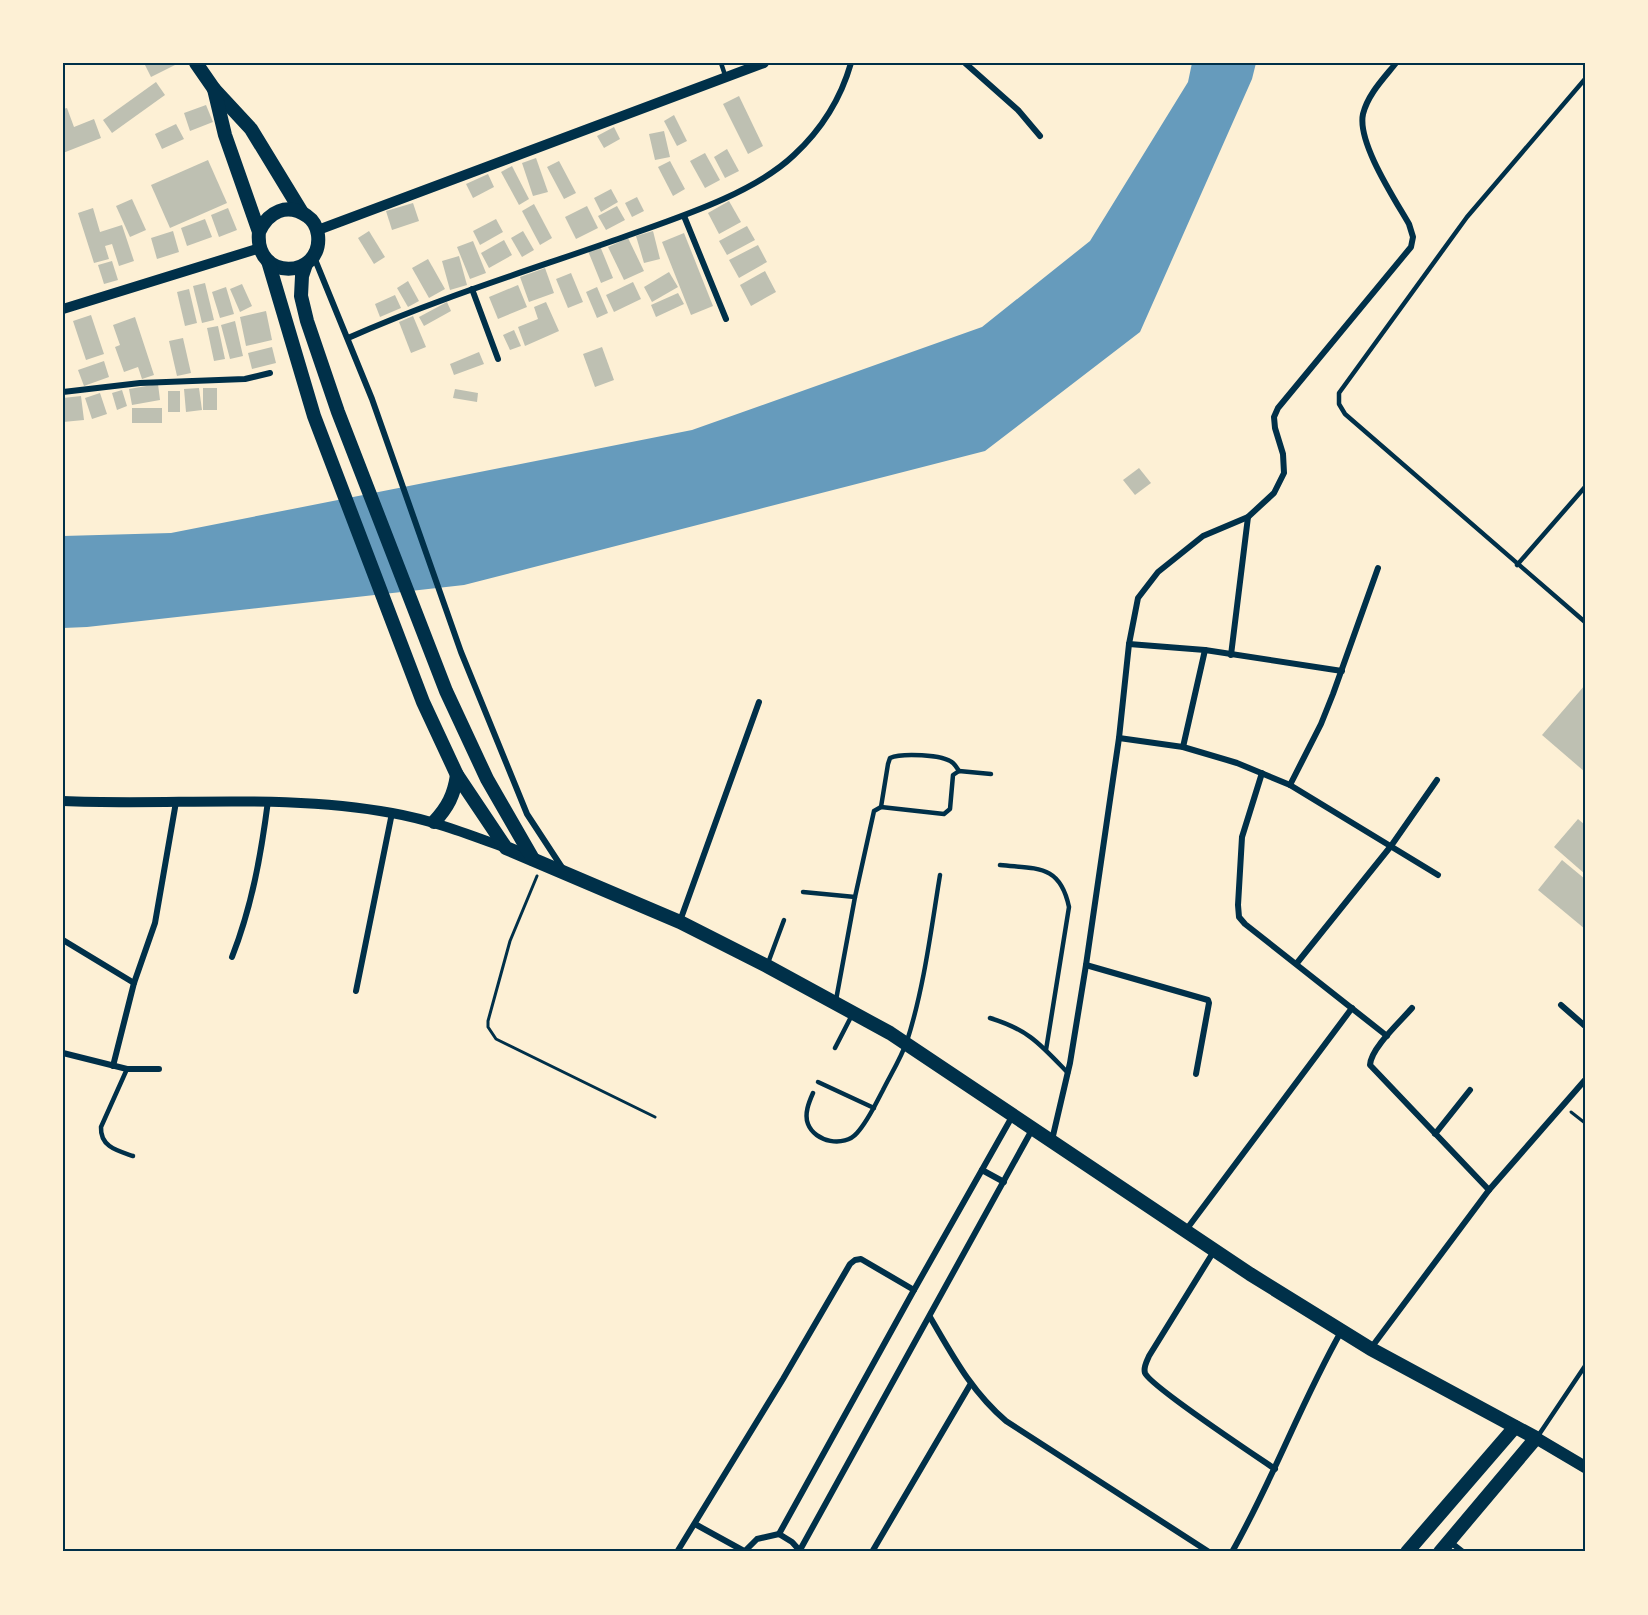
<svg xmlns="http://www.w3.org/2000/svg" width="1648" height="1615" font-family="Signika,sans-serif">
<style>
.water{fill:#669bbc}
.building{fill:#bec0b2}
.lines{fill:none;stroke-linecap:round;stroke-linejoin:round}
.path{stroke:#003049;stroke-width:3}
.service{stroke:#003049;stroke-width:4.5}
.minor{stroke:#003049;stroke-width:6}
.tertiary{stroke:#003049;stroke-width:10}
.secondary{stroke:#003049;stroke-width:12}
.primary{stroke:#003049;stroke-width:14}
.neatline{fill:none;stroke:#003049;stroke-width:2}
</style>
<rect width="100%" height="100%" fill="#fdf0d5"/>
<polygon class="water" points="1192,63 1256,63 1252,79 1140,332 985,451 464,585 87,627 63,628 63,536 171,533 692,430 982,327 1090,241 1188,82"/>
<g class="building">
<polygon points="144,63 174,63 175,65 151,77"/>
<polygon points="156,82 165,95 112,133 103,120"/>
<polygon points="739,96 763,146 748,154 723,104"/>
<polygon points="206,105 213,122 190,131 184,113"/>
<polygon points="67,108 74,127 94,119 101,138 63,153 63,109"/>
<polygon points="674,115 687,141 677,146 664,121"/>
<polygon points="176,124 184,139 162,149 155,134"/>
<polygon points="614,127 620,139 604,148 597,136"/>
<polygon points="664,131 670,157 655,160 649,134"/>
<polygon points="727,149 739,171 725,178 714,157"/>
<polygon points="705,153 720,180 705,188 690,161"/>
<polygon points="536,158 548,192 533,196 522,163"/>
<polygon points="208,160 227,203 170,228 151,185"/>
<polygon points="559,161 576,193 564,199 547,167"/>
<polygon points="670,161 685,189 673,196 658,167"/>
<polygon points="512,166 529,199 519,205 501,172"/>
<polygon points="488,174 494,187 473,198 466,184"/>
<polygon points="611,189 618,202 601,212 594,198"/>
<polygon points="637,197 644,211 632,217 625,203"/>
<polygon points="132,199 146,230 130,237 116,206"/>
<polygon points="729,201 741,222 719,234 708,213"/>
<polygon points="413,203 419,221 392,230 386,211"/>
<polygon points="534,204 552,238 540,245 522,211"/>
<polygon points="587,206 598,228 576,239 565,217"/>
<polygon points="617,206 625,220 606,230 598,216"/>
<polygon points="93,208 100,232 122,225 134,261 119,266 112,244 105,246 109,259 94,263 78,213"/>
<polygon points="228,208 237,230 219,237 211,215"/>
<polygon points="205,219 212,237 187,246 181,228"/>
<polygon points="496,219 503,232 480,245 473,231"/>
<polygon points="747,226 755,240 727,255 719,241"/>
<polygon points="173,231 179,252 157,259 151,238"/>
<polygon points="369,231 385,257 374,264 358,238"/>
<polygon points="523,231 534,250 522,257 511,238"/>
<polygon points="653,231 660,259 644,263 636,236"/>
<polygon points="684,233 713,306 691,315 662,242"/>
<polygon points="628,238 644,271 624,280 608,247"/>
<polygon points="504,240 512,255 489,268 481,253"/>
<polygon points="473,241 486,273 470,279 457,247"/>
<polygon points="758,245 767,262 739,278 729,260"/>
<polygon points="600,246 613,278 601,283 588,251"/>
<polygon points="459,256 467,285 450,290 442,261"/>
<polygon points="428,259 445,289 429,298 412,268"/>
<polygon points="112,261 118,280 104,284 98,265"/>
<polygon points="545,268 554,293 529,302 520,277"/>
<polygon points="765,271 776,292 751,306 740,285"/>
<polygon points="669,272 678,287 652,302 644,287"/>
<polygon points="571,273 583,302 568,308 556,279"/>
<polygon points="408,281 419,301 408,307 397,288"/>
<polygon points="633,282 641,299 614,312 606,295"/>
<polygon points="205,283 214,320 202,323 193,286"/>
<polygon points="242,284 252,306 240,312 230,289"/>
<polygon points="518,285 527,307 498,319 489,297"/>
<polygon points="226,287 234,314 220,318 212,292"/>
<polygon points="597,287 608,313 597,318 586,292"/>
<polygon points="189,289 197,323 185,326 177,292"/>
<polygon points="678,293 684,304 656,317 651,305"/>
<polygon points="395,295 401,308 380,317 375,304"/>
<polygon points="447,302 451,311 424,326 419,317"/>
<polygon points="546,302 559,331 525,346 518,327 538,319 534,307"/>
<polygon points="266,311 272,340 246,346 240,317"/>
<polygon points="91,315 104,354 86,360 73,321"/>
<polygon points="413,316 426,347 411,353 399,322"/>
<polygon points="135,317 154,375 142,379 138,367 124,372 115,347 120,345 113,325"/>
<polygon points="235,321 243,356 230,359 221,325"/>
<polygon points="218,326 225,359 214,361 207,328"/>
<polygon points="514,330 521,346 510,350 503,335"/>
<polygon points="183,338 191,373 177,376 169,341"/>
<polygon points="272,347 276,363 252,369 248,353"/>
<polygon points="602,347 614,380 595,387 583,354"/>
<polygon points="479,352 484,364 454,375 450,364"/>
<polygon points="104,361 109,377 84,386 78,370"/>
<polygon points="158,384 160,400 132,405 129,389"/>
<polygon points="199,388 202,410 186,412 184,389"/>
<rect x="203" y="388" width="14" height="22"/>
<polygon points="455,389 478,393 477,402 453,398"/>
<polygon points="122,390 127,406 117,410 112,393"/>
<rect x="168" y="391" width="12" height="21"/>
<polygon points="100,393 107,414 92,419 85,398"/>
<polygon points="81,396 84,420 63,422 63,398"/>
<rect x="132" y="408" width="30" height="15"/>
<polygon points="1139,468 1151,483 1135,495 1123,480"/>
<polygon points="1585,685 1585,772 1542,735"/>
<polygon points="1578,819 1585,825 1585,874 1554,847"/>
<polygon points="1562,860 1585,879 1585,929 1538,890"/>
</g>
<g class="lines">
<g class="path">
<polyline points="537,876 510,941 488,1021 488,1027 496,1039 655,1117"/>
<polyline points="1571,1112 1585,1123"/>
</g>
<g class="service">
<polyline points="721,63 726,78"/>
<polyline points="1585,79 1467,217 1339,393 1339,404 1345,414 1585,622"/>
<polyline points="1517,565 1585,487"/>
<path d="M881,807L888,764L890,758C901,753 943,754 953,763C955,765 957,768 959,771"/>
<path d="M1000,865C1037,869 1060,864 1069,907L1046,1050"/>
<polyline points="803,892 855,897"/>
<polyline points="768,963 784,920"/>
<polyline points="836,1000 855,897 874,811 881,807 944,814 950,809 953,775 959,771 991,774"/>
<path d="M990,1018C1029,1030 1040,1044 1068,1073"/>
<polyline points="835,1048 852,1015"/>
<path d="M127,1069L101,1127C100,1147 118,1151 133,1156"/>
<polyline points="818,1082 874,1108"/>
<path d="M813,1093C809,1102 804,1114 808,1124C815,1142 844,1148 857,1133C868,1121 875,1105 883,1090C891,1074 901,1058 907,1041C924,988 931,930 940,875"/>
<polyline points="1538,1436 1585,1366"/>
</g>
<g class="minor">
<polyline points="965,63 1018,110 1040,136"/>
<polyline points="684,216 726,319"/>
<polyline points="314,257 372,399 461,652 527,814 563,869"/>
<polyline points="472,289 498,359"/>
<path d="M348,338C436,299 527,271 618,239C673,219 752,195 794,155C821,130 841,98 851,63"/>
<polyline points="63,392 140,383 245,379 270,373"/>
<polyline points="1129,644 1205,650 1342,671"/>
<polyline points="1231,655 1248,517"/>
<polyline points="1119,738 1183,747 1237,763 1290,785 1438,875"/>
<polyline points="1183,747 1205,650"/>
<polyline points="1262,773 1242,837 1238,905 1239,917 1245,924 1387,1036"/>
<polyline points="1290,785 1321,724 1333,694 1378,568"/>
<polyline points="680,921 759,702"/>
<polyline points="63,940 134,983"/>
<path d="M232,957C252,906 261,855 268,801"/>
<polyline points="1297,963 1391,846 1437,780"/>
<polyline points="1086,965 1208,1000 1209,1003 1196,1074"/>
<polyline points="356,991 392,813"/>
<polyline points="1561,1005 1585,1026"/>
<path d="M1412,1008C1400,1022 1371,1048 1370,1065L1489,1190"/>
<polyline points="63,1053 127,1069 159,1069"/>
<polyline points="113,1066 134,983 155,923 176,802"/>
<polyline points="1435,1134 1470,1090"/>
<path d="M1052,1140L1070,1063L1086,965L1119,738L1129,644L1138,598L1158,572L1203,536L1248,517L1274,493L1284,473L1283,454L1275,428L1274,417L1278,408L1411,247L1413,237L1409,224C1394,198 1357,142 1363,114C1368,94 1384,78 1396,63"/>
<polyline points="982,1170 1004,1182"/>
<polyline points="1186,1230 1352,1008"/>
<path d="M1214,1251L1149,1356C1147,1361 1143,1367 1145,1373C1150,1386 1256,1456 1275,1469"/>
<path d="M930,1317C953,1356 971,1391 1006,1421L1209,1552"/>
<polyline points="1371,1348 1489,1190 1585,1080"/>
<polyline points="695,1524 744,1551"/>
<polyline points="779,1534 914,1290 1013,1115"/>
<polyline points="1449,1541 1463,1552"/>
<polyline points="800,1550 1033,1128"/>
<polyline points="677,1552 783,1379 850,1264 855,1260 861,1259 914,1290"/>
<polyline points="744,1552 757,1539 779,1534 792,1542 801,1552"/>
<polyline points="872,1552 970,1385"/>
<path d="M1232,1552C1273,1480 1301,1402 1342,1330"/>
</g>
<g class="tertiary">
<polyline points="318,230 764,63"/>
<polyline points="63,309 260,248"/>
<path d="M63,801C172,806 284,793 392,813C432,820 468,834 506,848"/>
</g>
<polyline class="secondary" points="1536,1438 1585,1467"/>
<g class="primary">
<polyline points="196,63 214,89 251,129 301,211"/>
<path d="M214,89L225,135L259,232C254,282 323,279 318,235C317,227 313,220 307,216C287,202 268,212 259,232"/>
<polyline points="268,261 314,416 423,702 457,775 506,848 680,922 767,966 890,1033 1250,1274 1371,1349 1536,1438 1440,1552"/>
<polyline points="306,264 302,276 301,296 307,321 338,412 446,691 487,779 533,859"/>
<path d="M434,822C448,807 454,795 457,775"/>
<polyline points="1407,1552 1515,1427"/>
</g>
</g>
<rect width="1648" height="1615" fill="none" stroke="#fdf0d5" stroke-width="129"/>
<rect x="64" y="64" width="1520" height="1486" class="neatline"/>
</svg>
